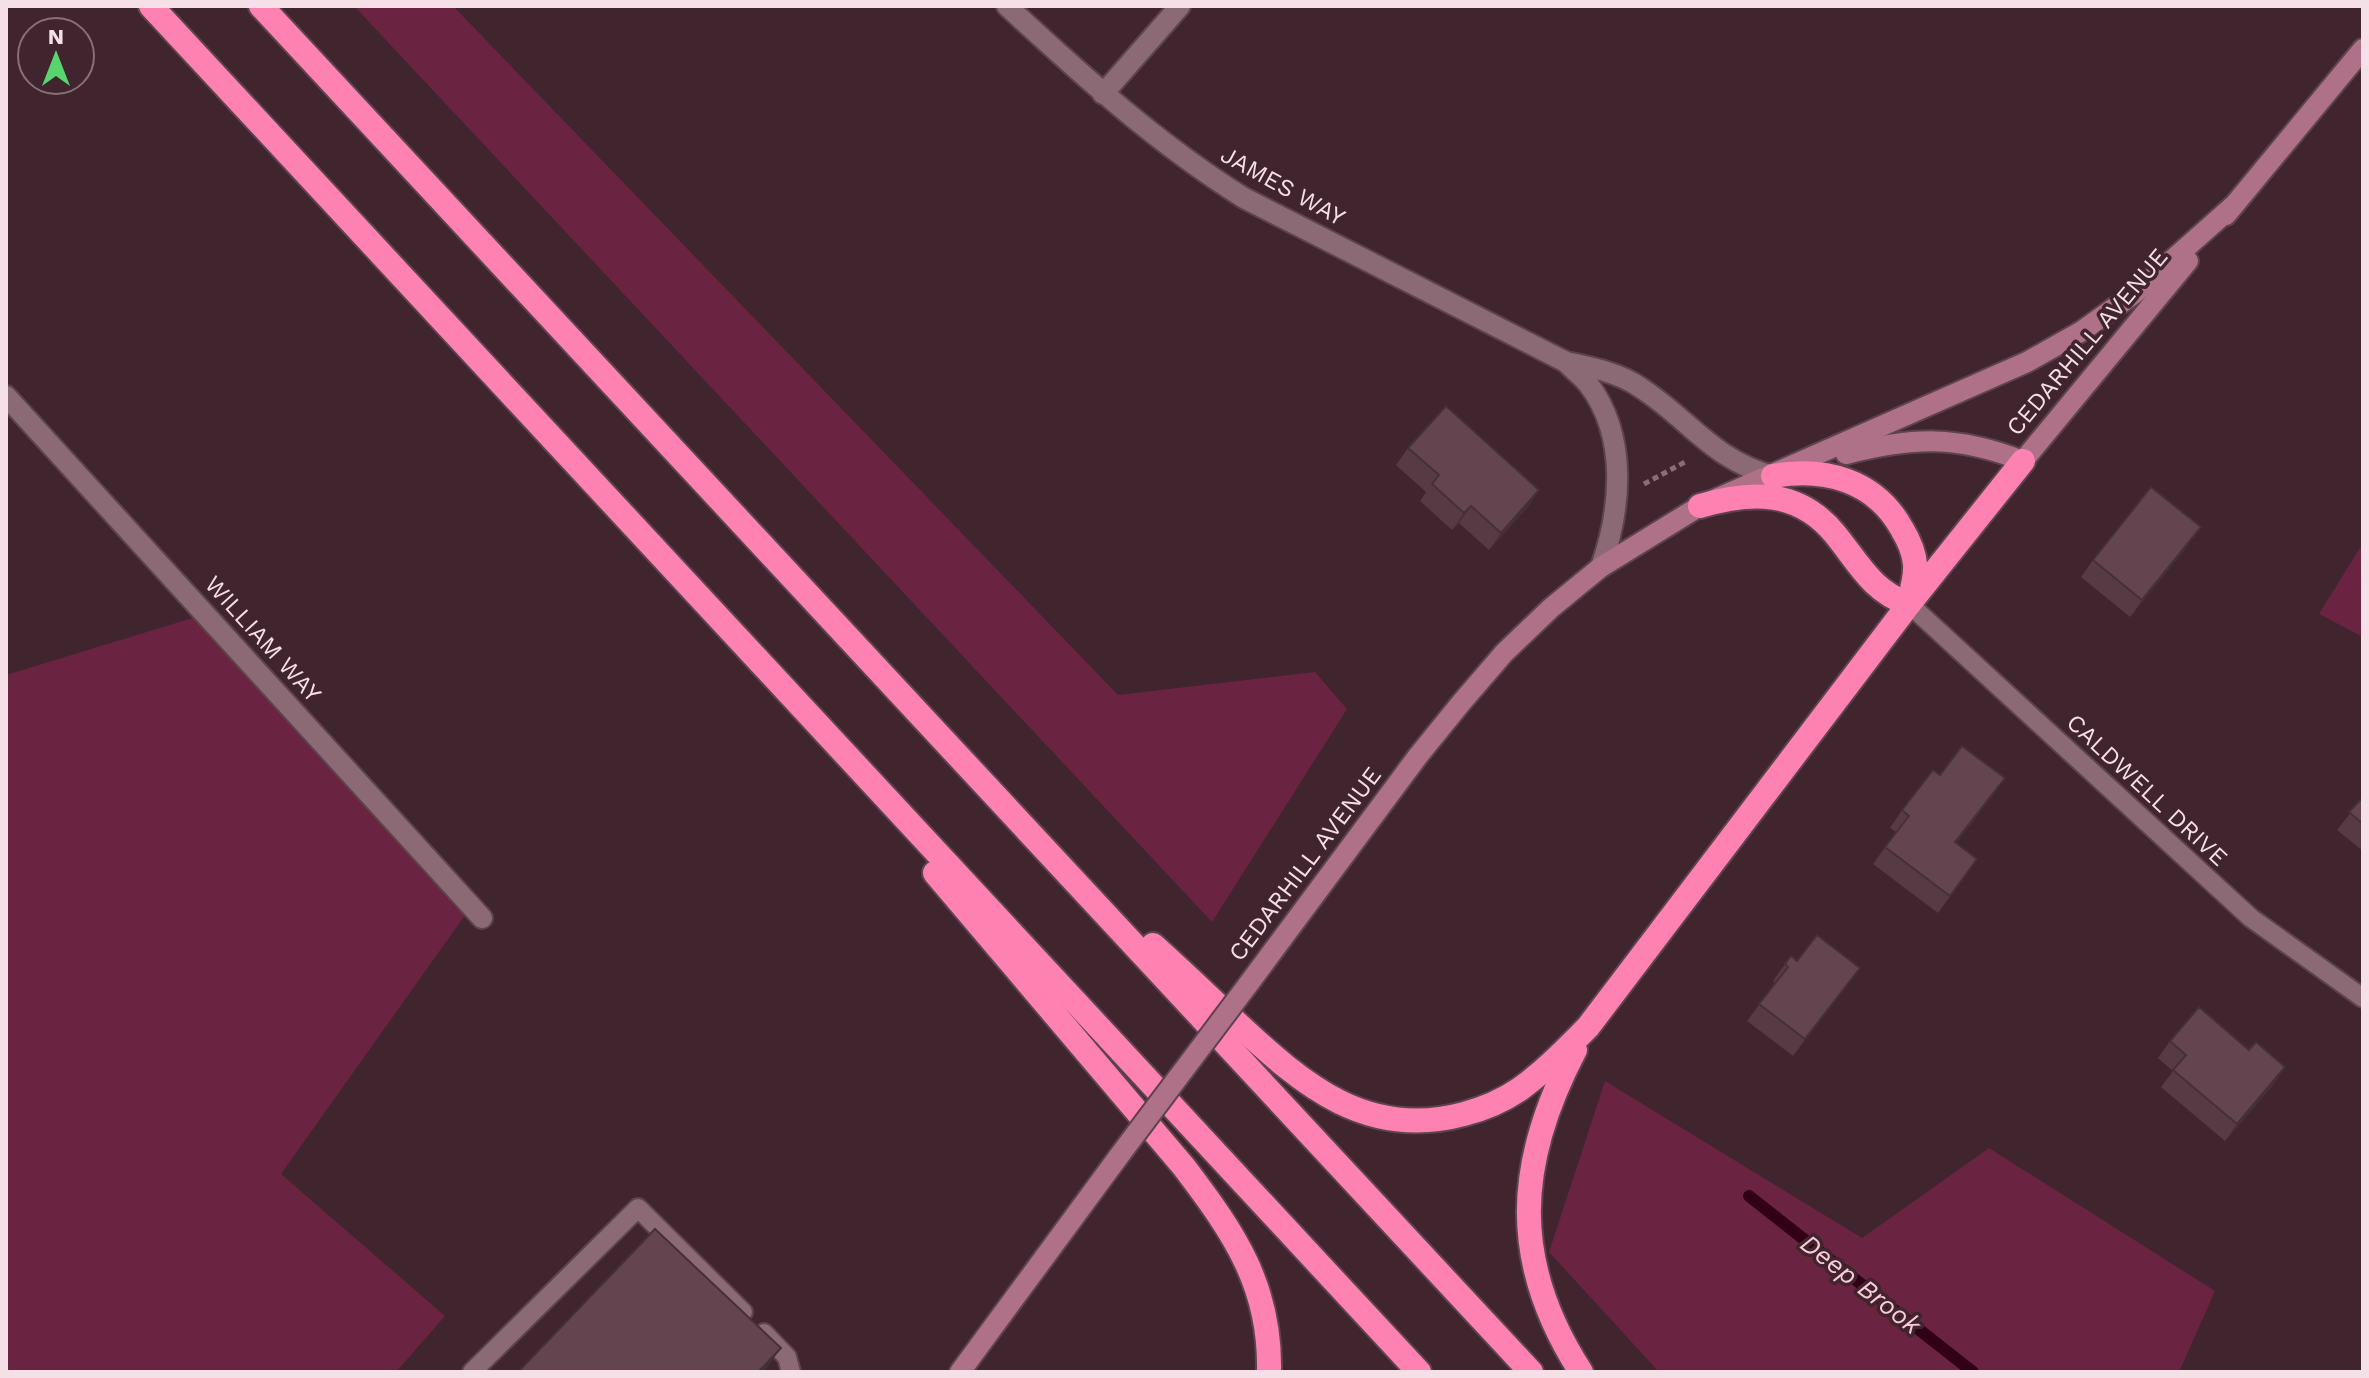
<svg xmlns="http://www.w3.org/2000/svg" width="2369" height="1378" font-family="'Work Sans',sans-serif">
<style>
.green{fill:#6a2442}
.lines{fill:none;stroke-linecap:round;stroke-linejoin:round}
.stream{stroke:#310016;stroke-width:12}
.lane-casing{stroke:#5c434d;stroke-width:22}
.street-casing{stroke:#5c434d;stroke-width:24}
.secondary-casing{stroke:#5c434d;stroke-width:24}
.highway-casing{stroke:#5c434d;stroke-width:28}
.path{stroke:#876e77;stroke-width:5;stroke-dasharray:6 4;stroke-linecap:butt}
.lane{stroke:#8c6a75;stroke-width:18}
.street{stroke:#8c6a75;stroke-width:20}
.secondary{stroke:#ae7187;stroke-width:20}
.highway{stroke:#fd81b1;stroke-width:24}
.secondary-bridge-casing{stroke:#5c434d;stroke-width:24;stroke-linecap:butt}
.secondary-bridge{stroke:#ae7187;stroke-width:20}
.wall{fill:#563b44}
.shaded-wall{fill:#463037}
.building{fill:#64454f;stroke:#463037;stroke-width:2}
.labels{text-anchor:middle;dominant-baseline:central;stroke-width:7;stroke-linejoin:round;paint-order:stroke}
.street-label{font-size:24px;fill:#f4e0e6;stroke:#40242e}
.water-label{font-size:26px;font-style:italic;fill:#facbda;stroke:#40242e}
</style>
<rect width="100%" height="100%" fill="#40242e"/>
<g class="green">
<polygon points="354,6 453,6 1118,695 1315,672 1347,709 1212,922"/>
<polygon points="2363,543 2363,637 2319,614"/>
<polygon points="199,616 473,904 281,1174 445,1316 396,1372 6,1372 6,675"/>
<polygon points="1605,1081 1862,1238 1989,1148 2215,1291 2179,1372 1659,1372 1549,1252"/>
</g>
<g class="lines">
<polyline class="stream" points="1749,1196 1973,1372"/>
<defs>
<g id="lane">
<polyline points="1909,604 2251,918 2363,998"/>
<polyline points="764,1333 787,1357 791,1372"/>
<polyline points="472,1372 638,1208 743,1312"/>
</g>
<g id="street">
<path d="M1007,6C1084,77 1155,142 1244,198L1566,362C1591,367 1620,373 1641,388C1690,420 1713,460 1773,476"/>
<polyline points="1103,94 1180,6"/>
<path d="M1566,362C1573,370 1582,376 1589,385C1628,437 1621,509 1601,567"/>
<polyline points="6,396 482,918"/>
</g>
<g id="secondary">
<polyline points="2226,215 2363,49"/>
<path d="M1846,454C1913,437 1957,435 2023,461L2188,261"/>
<polyline points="1247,986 1418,756 1461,703 1504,653 1551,608 1601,567 1700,506 2027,362 2082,331 2135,293 2233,206"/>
<polyline points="960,1372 1122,1152"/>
</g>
<g id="highway">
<polyline points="151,6 1419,1372"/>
<polyline points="261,6 1531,1372"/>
<path d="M1773,476C1825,467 1875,480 1902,529C1908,539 1914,552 1915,564C1916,576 1912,590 1909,601"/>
<path d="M1700,506C1750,491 1798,489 1835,534C1858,562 1872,592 1909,604"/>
<path d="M935,873L1184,1167C1234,1233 1271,1286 1269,1372"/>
<path d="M1153,945C1182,971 1210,998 1238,1024C1304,1086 1368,1140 1464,1114C1483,1109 1504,1100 1520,1089C1545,1071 1566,1049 1588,1027L1909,604L2023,461"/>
<path d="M1575,1050C1515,1164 1510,1262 1581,1372"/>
</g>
</defs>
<use href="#lane" class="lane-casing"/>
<use href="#street" class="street-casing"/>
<use href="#secondary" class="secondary-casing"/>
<use href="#highway" class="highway-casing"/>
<polyline class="path" points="1644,484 1685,462"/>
<use href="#lane" class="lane"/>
<use href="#street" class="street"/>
<use href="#secondary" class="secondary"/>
<use href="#highway" class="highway"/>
<defs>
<polyline id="secondary-bridge" points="1122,1152 1247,986"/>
</defs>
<use href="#secondary-bridge" class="secondary-bridge-casing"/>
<use href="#secondary-bridge" class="secondary-bridge"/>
</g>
<g class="wall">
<polygon points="1408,448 1539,490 1527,508 1489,550 1459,523 1452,530 1420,501 1426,492 1396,465"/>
<polygon points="2189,544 2130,617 2081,577 2093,560"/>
<polygon points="1940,775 1993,795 1956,843 1965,876 1938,913 1873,864 1896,832 1890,828 1902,810"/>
<polygon points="2363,797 2363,851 2337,830"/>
<polygon points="1791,956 1797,961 1848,985 1793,1056 1747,1021 1775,983 1773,981"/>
<polygon points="2170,1041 2249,1050 2285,1067 2273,1085 2225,1141 2161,1087 2173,1071 2158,1058"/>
</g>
<g class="shaded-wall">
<polygon points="1539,490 1527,508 1489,550 1501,533"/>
<polygon points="1471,506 1459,523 1452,530 1464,513"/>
<polygon points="2201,527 2189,544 2130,617 2142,600"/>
<polygon points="2005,778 1993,795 1943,859 1955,842"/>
<polygon points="1860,968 1848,985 1793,1056 1805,1039"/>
<polygon points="2285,1067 2273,1085 2225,1141 2237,1124"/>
<polygon points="781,1348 764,1372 758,1372"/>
</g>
<g class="building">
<polygon points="1446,406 1539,490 1501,533 1471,506 1464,513 1432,484 1439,475 1408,448"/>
<polygon points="2151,487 2201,527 2142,600 2093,560"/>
<polygon points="1962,746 2005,778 1955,842 1977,859 1950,896 1885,847 1909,816 1902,810 1933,770 1940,775"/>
<polygon points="2363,797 2363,824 2349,812"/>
<polygon points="1817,935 1860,968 1805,1039 1759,1004 1788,967 1785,964 1791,956 1797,961"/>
<polygon points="2199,1007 2249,1050 2256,1042 2285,1067 2237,1124 2173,1070 2186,1055 2170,1041"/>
<polygon points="655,1229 781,1348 758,1372 518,1372"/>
</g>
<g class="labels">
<g class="street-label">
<text transform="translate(1283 186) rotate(29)">JAMES WAY</text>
<text transform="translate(2087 342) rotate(-50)">CEDARHILL AVENUE</text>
<text transform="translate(263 639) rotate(48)">WILLIAM WAY</text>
<text transform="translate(2147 790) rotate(43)">CALDWELL DRIVE</text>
<text transform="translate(1305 864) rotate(-53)">CEDARHILL AVENUE</text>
</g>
<g class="water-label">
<text transform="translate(1861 1284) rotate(38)">Deep Brook</text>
</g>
</g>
<rect width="2369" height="1378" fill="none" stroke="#f4e0e6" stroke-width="16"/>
<g transform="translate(56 56)"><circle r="38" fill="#40242e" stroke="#886f78" stroke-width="2"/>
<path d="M0-6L14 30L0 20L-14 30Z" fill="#59d56f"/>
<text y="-12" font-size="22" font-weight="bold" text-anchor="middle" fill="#f4e0e6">N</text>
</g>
</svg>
